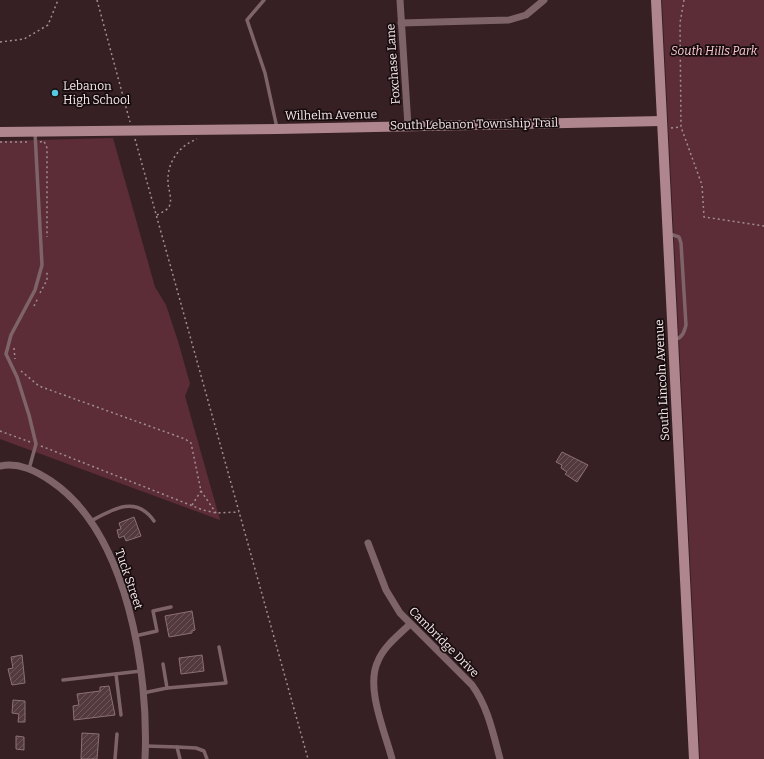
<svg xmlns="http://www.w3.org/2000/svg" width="764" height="759" font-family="Bitter,serif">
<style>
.park{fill:#5d2d37}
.building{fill:url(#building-hatch);stroke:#8c7074}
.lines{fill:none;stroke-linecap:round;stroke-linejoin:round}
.path{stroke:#a08e91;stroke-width:1.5;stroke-dasharray:2 3;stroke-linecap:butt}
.lane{stroke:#7e6468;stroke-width:3.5}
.street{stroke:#7e6468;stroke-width:7}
.secondary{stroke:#af868d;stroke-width:10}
.poi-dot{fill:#55cae0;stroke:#170d0f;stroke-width:1.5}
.labels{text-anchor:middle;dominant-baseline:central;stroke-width:3.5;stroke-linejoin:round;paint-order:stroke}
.park-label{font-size:12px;font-style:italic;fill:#ffc9d2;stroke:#170d0f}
.street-label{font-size:12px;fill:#f8e8ea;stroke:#170d0f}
.poi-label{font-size:12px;fill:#f8e8ea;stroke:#170d0f;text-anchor:start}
</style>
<defs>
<pattern id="building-hatch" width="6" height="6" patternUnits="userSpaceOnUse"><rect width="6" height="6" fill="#533a3e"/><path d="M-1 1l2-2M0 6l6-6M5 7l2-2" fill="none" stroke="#6c565a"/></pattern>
</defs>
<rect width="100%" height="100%" fill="#362024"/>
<g class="park">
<polygon points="662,0 764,0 764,759 700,759"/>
<polygon points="113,138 155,287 166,305 178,341 190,384 185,396 220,520 0,439 0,141"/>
</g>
<g class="building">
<polygon points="562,452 588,465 577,482 565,474 567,472 561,468 562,465 556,462"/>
<polygon points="134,517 141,536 126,541 124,536 119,538 117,530 121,529 119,523"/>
<polygon points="192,611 195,630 192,631 192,633 169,637 165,616"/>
<polygon points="22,655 25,683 12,685 8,669 13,668 11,657"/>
<polygon points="202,655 204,671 181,674 179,658"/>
<polygon points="109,686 115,715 74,720 73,706 79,705 77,694 100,691 100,687"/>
<polygon points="13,700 25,701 25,722 18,722 19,714 12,713"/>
<polygon points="82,733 99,734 97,759 81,759"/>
<polygon points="16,736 24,737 24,750 16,749"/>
</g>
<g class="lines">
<g class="path">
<polyline points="97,0 130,122"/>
<polyline points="684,0 680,23 681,127 702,185 704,217 764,226"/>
<polyline points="0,42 24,39 48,25 58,0"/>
<polyline points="671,128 681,127"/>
<polyline points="135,139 308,759"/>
<polyline points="0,142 30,142"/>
<polyline points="40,142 44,141 47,148 47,237"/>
<path d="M157,215C162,212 169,210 170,204C172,197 168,189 168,182C167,162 179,146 197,139"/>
<polyline points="40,293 47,280 47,271"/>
<polyline points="34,306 38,298"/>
<polyline points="14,348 15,359"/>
<polyline points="21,371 39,386 185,439 191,443 201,491 216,513"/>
<polyline points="0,431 30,442"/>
<polyline points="41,446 203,510 216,513 239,512"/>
<polyline points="192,505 201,491"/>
</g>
<g class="lane">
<polyline points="264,0 247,20 265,73 277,128"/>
<path d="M670,234L679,237L681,243L686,325C684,333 682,338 674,340"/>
<polyline points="29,469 36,444 29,415 17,377 6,354 11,335 35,290 42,265 35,133"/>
<path d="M91,521C113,509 136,495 154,521"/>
<polyline points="135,636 157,631 153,611 171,607"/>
<polyline points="116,674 121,715"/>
<polyline points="63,680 141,671"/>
<polyline points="167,688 226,683 219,647"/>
<polyline points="143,693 167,688 163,664"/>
<polyline points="146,746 177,747 180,759"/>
<polyline points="177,747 196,748 204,751 207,759"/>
<polyline points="115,759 117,734"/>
</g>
<g class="street">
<polyline points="400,0 408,126"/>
<polyline points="401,23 509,20 526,15 544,0"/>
<path d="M0,466C19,462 36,471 51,481C128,533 149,673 145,759"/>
<path d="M368,543L386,590L400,613L472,685C488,707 493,733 500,759"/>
<path d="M392,759C385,732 365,687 378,661C384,646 399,635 410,624"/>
</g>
<g class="secondary">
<polyline points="656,0 694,759"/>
<polyline points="0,132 277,129 662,121"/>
</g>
</g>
<circle class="poi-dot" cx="55" cy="93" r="4"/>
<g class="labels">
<g class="park-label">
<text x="714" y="51">South Hills Park</text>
</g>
<g class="street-label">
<text transform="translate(393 64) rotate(-94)">Foxchase Lane</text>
<text transform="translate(331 115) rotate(-1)">Wilhelm Avenue</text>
<text transform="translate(474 124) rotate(-1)">South Lebanon Township Trail</text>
<text transform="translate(662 380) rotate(-93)">South Lincoln Avenue</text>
<text transform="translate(129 579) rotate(71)">Tuck Street</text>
<text transform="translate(444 642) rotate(45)">Cambridge Drive</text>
</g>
<g class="poi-label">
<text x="63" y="86">Lebanon<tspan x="63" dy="14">High School</tspan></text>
</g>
</g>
</svg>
